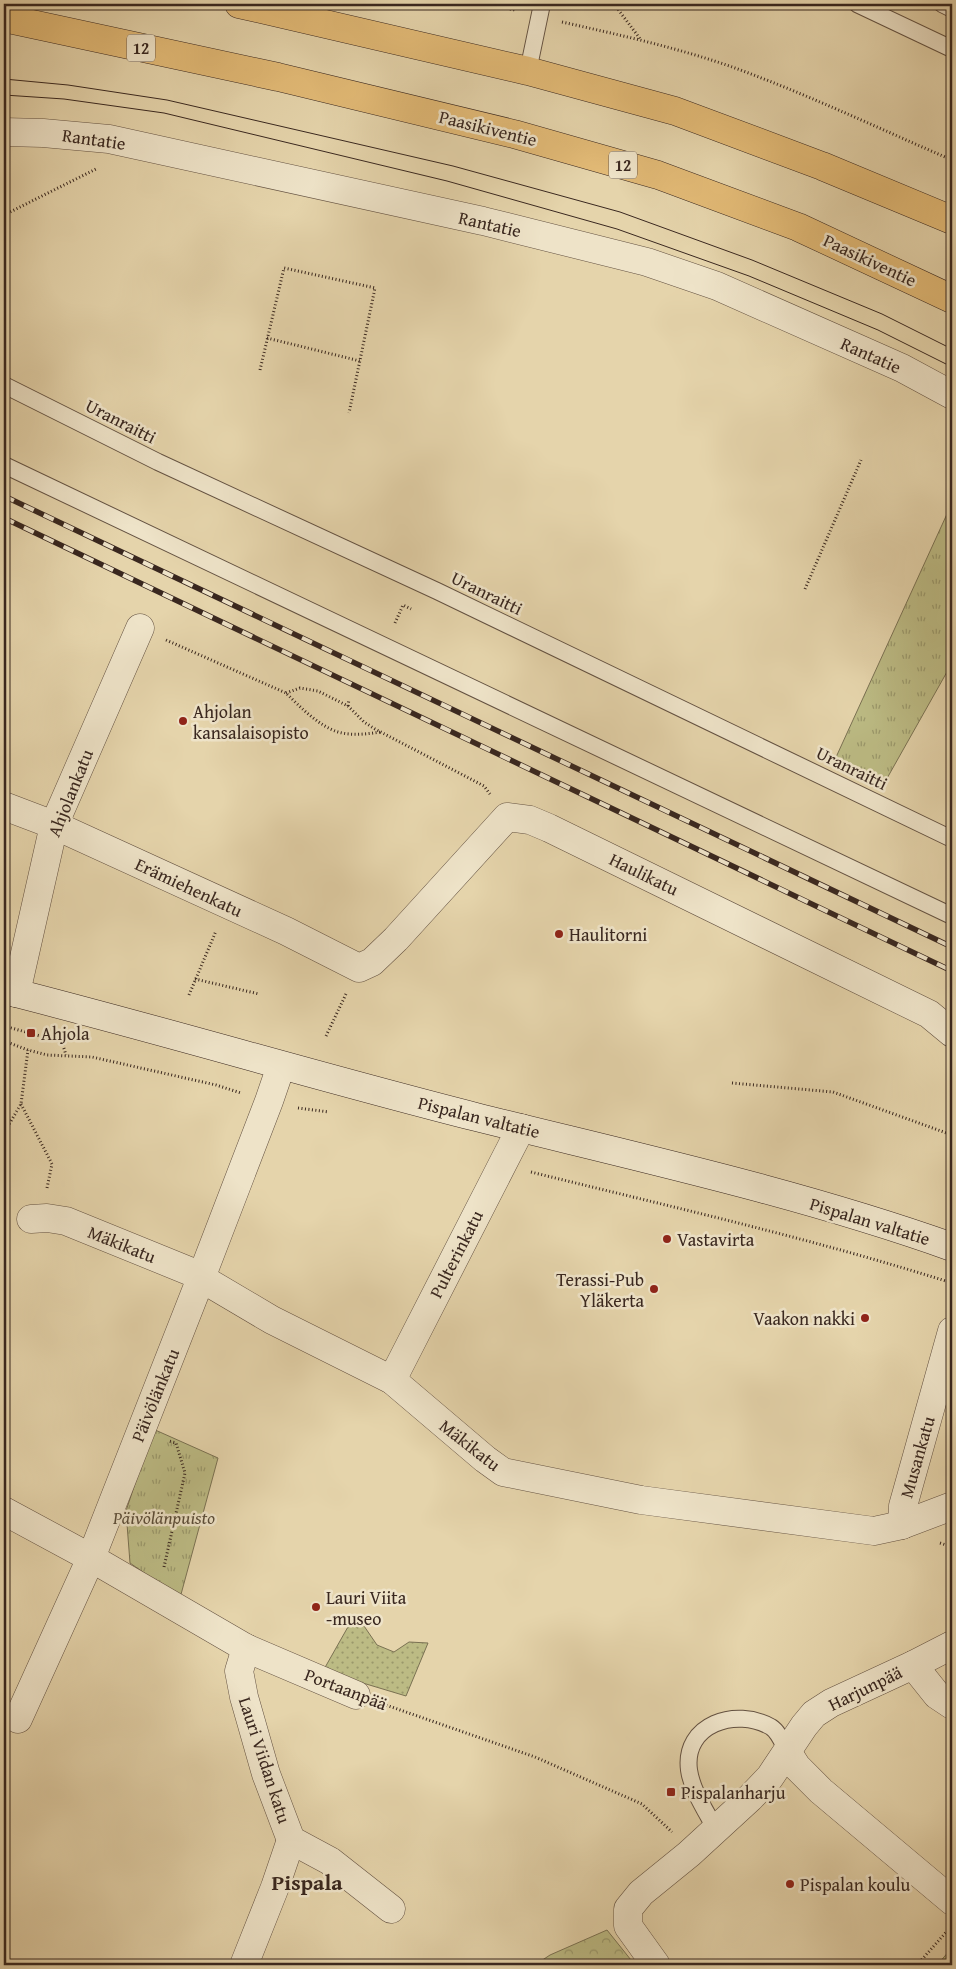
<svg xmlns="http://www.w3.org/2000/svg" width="956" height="1969" font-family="'Gentium Book Plus',serif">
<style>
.grass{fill:url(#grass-dots);stroke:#7a7152}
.forest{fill:url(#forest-crowns);stroke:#7a7152}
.park{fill:url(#park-tufts);stroke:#7a7152}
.garden{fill:#bcbb84;stroke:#7a7152}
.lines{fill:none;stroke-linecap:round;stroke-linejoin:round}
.service-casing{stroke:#645242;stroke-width:18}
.minor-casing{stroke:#645242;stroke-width:29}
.secondary-casing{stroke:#39271f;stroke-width:29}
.trunk-casing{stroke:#39271f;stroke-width:29}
.path{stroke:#39271f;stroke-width:3;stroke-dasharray:1 2.5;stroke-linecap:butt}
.service{stroke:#eee3c8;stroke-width:16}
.minor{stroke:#eee3c8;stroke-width:28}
.secondary{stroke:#eee3c8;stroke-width:28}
.trunk{stroke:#e2ba76;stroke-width:28}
.tram{stroke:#39271f;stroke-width:1}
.rail-casing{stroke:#39271f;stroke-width:5.5}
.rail{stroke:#eee3c8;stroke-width:4;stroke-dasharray:11;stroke-linecap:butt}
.poi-dot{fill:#8f2418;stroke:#eee3c8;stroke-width:2}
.labels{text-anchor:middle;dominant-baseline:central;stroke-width:5;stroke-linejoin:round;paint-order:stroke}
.shield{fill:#eee3c8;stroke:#6f5f52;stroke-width:1}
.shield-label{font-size:16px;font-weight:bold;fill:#39271f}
.street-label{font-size:18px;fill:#39271f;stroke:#eee3c8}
.poi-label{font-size:18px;fill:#39271f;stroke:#eee3c8;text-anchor:start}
.park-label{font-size:18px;font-style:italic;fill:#5a4c38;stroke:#eee3c8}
.district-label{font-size:22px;font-weight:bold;fill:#39271f;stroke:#eee3c8}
</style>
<defs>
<pattern id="grass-dots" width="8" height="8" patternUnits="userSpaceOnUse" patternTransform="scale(1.25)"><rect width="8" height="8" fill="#bcbb84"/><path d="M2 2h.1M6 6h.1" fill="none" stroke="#9a986b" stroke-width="1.8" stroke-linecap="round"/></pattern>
<pattern id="forest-crowns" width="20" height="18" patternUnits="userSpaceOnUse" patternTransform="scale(1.25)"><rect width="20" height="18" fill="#bcbb84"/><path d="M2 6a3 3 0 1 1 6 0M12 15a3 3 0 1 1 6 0" fill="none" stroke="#9a986b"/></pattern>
<pattern id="park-tufts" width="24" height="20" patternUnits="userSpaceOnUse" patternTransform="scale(1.25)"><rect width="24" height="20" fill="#bcbb84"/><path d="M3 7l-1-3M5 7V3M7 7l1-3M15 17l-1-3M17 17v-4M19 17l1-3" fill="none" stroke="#9a986b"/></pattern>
</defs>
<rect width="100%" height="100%" fill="#e5d4ab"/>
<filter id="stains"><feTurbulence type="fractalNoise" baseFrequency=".004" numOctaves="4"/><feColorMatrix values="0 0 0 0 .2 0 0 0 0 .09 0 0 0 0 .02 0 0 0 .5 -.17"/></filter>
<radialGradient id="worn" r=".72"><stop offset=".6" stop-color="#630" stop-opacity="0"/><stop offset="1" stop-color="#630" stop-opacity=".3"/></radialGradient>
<polygon class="grass" points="353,1618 364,1626 377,1645 394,1652 409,1642 428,1643 406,1696 323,1671"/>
<polygon class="forest" points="607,1930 635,1965 535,1965 550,1955"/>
<g class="park">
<polygon points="952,503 952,663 881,789 832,766"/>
<polygon points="153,1429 218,1458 180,1598 130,1563 126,1511"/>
</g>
<polygon class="garden" points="951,1949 952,1965 937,1965"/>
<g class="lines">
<defs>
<g id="service">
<polyline points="857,4 952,49"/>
<polyline points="942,4 952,9"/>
<polyline points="528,71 542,4"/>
<polyline points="4,385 158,462 437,591 952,839"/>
<polyline points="4,465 952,916"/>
<path d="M716,1830C706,1811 692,1791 689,1770C683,1724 736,1707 771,1727C779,1732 783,1744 788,1753"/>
</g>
<g id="minor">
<polyline points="4,132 43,133 109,139 483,221 647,262 717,286 902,368 952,395"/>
<polyline points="4,806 54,825 286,931 359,968 372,962 396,939 507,817 530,820 549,828 929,1014 952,1033"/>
<polyline points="16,993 54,825 140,628"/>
<polyline points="31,1219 47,1218 66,1221 189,1271 272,1320 392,1380 485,1459 503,1472 641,1500 874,1531 902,1525 952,1506"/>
<polyline points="392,1380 521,1128"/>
<polyline points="4,1511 91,1558 246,1648 356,1695"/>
<polyline points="902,1525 903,1506 952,1331"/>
<polyline points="246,1648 239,1671 244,1697 266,1774 291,1840 330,1861 391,1909"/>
<polyline points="913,1665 937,1695 952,1705"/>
<polyline points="18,1719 91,1558 201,1278 269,1101 281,1066"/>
<polyline points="788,1753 797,1767 821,1791 952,1901"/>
<polyline points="244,1965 275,1887 291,1840"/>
<polyline points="656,1965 628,1926 628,1909 641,1893 689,1854 750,1798 770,1777 804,1726 814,1714 831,1703 913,1665 952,1645"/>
</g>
<path id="secondary" d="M4,990C162,1030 318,1077 476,1117C636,1157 797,1192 952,1247"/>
<g id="trunk">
<polyline points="239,4 528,71 675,111 822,166 952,220"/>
<polyline points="4,18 278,77 514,134 658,175 798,227 952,299"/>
</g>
</defs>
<use href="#service" class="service-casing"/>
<use href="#minor" class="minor-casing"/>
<use href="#secondary" class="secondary-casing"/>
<use href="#trunk" class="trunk-casing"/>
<g class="path">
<polyline points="486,4 515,10"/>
<polyline points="614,4 641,40"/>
<path d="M562,22C620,35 679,48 735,68C809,95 880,129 952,160"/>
<polyline points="4,215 96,169"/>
<polyline points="267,338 360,361"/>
<polyline points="260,370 284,268 375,288 349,413"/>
<polyline points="805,589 861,460"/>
<polyline points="395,623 403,605 411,609"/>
<path d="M166,640L286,693C300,707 319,726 338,732C352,736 367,734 381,732"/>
<polyline points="286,693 300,688 318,691 348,706 364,722 375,729 484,786 490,794"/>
<polyline points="348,706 349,699"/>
<polyline points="195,979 259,994"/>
<polyline points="189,995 216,931"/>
<polyline points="4,1026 62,1042 66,1055"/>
<polyline points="326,1036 346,994"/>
<polyline points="4,1041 28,1050 47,1055 92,1057 216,1085 241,1093"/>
<polyline points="732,1083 833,1092 952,1135"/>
<polyline points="21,1104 52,1164 47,1188"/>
<polyline points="298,1108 329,1112"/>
<polyline points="4,1133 21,1104 28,1050"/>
<path d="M531,1172C672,1207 814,1239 952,1283"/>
<polyline points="940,1543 952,1547"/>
<polyline points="164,1567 185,1473 176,1443 169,1441"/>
<polyline points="383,1704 535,1757 642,1804 672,1832"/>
<polyline points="4,1759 9,1746"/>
<polyline points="917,1965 948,1930"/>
</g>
<use href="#service" class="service"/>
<use href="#minor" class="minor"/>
<use href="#secondary" class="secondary"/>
<use href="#trunk" class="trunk"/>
<g class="tram">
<polyline points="4,79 68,85 167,100 453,166 620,212 752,260 882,314 952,349"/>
<polyline points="4,95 64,99 164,113 447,181 617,229 749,276 878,330 952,367"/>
</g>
<defs>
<g id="rail">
<polyline points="4,496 952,947"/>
<polyline points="4,518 952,971"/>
</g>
</defs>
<use href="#rail" class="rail-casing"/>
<use href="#rail" class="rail"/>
</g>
<g class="poi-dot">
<circle cx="183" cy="721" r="5"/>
<circle cx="559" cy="934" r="5"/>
<rect x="26" y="1028" width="10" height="10" rx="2.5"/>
<circle cx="667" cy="1239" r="5"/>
<circle cx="654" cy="1289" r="5"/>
<circle cx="865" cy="1318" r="5"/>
<circle cx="316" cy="1607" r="5"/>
<rect x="666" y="1787" width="10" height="10" rx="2.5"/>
<circle cx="790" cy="1884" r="5"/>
</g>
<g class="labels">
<g class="shield">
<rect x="127" y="34.5" width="28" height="27" rx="4"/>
<rect x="609" y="151.5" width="28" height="27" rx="4"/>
</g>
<g class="shield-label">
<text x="141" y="48">12</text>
<text x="623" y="165">12</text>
</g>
<g class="street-label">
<text transform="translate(488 128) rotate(14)">Paasikiventie</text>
<text transform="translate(94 139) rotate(8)">Rantatie</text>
<text transform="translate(490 224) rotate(13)">Rantatie</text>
<text transform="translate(870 260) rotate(25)">Paasikiventie</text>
<text transform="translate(871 355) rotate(24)">Rantatie</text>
<text transform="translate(121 421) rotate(27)">Uranraitti</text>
<text transform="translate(487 593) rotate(26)">Uranraitti</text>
<text transform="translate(852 768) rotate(26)">Uranraitti</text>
<text transform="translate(70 793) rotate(-68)">Ahjolankatu</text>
<text transform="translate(644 874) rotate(26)">Haulikatu</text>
<text transform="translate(189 887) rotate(25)">Erämiehenkatu</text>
<text transform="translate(479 1117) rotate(14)">Pispalan valtatie</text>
<text transform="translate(870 1221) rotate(17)">Pispalan valtatie</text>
<text transform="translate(122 1244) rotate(22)">Mäkikatu</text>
<text transform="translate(456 1254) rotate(-63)">Pulterinkatu</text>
<text transform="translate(155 1395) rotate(-68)">Päivölänkatu</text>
<text transform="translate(470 1445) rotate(38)">Mäkikatu</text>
<text transform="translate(917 1457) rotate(-74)">Musankatu</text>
<text transform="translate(865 1688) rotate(-26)">Harjunpää</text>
<text transform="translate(346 1689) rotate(21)">Portaanpää</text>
<text transform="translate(265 1760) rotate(72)">Lauri Viidan katu</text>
</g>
<g class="poi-label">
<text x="193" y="711">Ahjolan<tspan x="193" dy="21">kansalaisopisto</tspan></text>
<text x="569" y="934">Haulitorni</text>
<text x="41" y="1033">Ahjola</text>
<text x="677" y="1239">Vastavirta</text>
<text x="644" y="1279" text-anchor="end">Terassi-Pub<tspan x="644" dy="21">Yläkerta</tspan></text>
<text x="855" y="1318" text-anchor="end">Vaakon nakki</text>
<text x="326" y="1597">Lauri Viita<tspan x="326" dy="21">-museo</tspan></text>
<text x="681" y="1792">Pispalanharju</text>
<text x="800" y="1884">Pispalan koulu</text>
</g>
<g class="park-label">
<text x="164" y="1517">Päivölänpuisto</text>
</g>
<g class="district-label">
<text x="307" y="1882">Pispala</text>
</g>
</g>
<rect width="956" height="1969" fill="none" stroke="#e5d4ab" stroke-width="20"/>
<rect x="5" y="5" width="946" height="1959" fill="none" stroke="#39271f" stroke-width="2.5"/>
<rect x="10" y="10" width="936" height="1949" fill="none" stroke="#39271f"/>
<rect width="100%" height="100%" filter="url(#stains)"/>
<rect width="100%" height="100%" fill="url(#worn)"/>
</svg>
